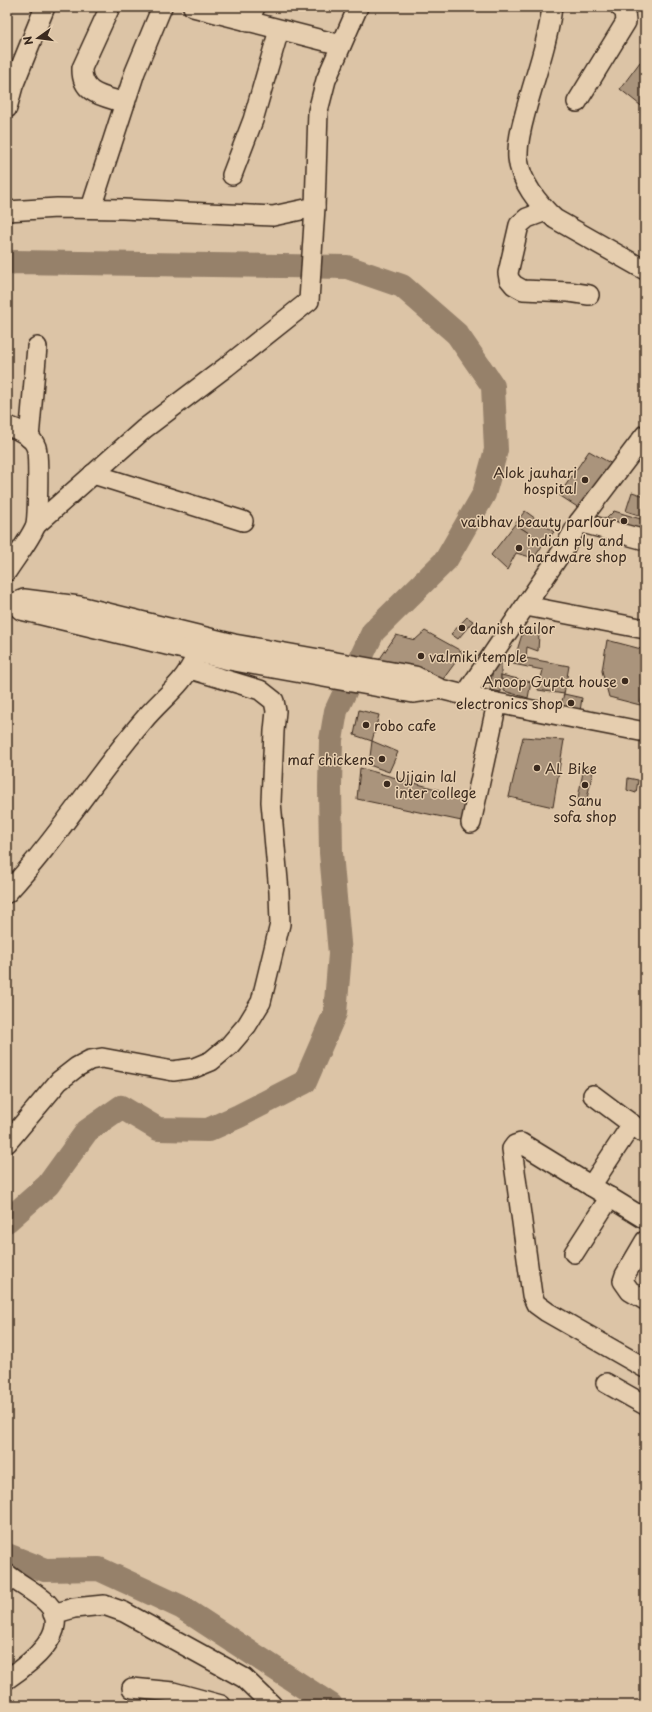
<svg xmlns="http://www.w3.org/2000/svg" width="652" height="1712" font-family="'Playpen Sans',sans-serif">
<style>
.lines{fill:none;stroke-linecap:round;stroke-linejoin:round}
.river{stroke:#96816b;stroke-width:24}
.building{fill:#aa947c;stroke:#3b2a1e}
.minor-casing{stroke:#3b2a1e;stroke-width:22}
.minor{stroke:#e6ceaf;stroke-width:19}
.poi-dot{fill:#3b2a1e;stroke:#e6ceaf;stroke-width:1.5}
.labels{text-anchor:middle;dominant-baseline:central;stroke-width:3;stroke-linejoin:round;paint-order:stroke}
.poi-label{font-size:14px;fill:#3b2a1e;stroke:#e6ceaf;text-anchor:start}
</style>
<rect width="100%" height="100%" fill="#dcc4a6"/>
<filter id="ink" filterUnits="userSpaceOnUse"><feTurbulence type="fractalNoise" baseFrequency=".025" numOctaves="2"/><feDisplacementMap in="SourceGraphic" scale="8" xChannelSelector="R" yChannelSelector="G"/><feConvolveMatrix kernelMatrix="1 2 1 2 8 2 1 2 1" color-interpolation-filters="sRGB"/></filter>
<g filter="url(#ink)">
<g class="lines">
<g class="river">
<polyline points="7,264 14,262 347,267 402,286 457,334 493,386 496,450 484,494 446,560 373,632 336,711 331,740 330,787 331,853 340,954 335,1013 305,1082 239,1116 208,1130 158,1129 121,1107 87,1131 48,1185 7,1221"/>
<polyline points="7,1555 45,1570 99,1569 181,1607 331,1705"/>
</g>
</g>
<g class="building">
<polygon points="640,62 645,66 645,109 620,89"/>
<polygon points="589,451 612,464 582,510 559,495"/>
<polygon points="632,492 645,496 645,517 626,511"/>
<polygon points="525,511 554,532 544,543 515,524"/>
<polygon points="614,511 644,520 642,532 603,522"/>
<polygon points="515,524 544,543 534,558 516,553 507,570 491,555"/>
<polygon points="467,617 473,621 458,639 451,634"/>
<polygon points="425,631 463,652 441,682 411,671 400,664 398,670 379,660 396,635 415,640"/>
<polygon points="523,631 539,634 538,651 527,647 526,658 569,666 564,694 538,690 543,670 513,664"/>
<polygon points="607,640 645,650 645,690 640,705 609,697 602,671"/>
<polygon points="494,659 501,660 501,692 490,690"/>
<polygon points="501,675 531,682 528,698 504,691 506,681 501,679"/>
<polygon points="564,694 582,698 580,711 560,708"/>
<polygon points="359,710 379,715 372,741 354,735"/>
<polygon points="523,737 564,740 553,807 509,797"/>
<polygon points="372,741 398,752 389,772 369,765"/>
<polygon points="594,766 586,803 577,803 584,767"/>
<polygon points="360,768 476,800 471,823 357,799"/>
<polygon points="628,778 638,780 636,793 627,790"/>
</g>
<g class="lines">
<defs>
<g id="minor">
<path d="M110,7L82,68C81,95 104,96 125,103"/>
<polyline points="193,7 341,45"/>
<path d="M552,7C548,42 535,76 526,110C522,125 517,142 518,158C520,181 538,204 555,219L645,270"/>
<polyline points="248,22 255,7"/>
<polyline points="577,102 626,22 625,11 620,7"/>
<polyline points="7,108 13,86 45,7"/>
<polyline points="232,175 253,120 279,30"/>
<polyline points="91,208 135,72 162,7"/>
<polyline points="7,211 57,208 123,209 273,216 315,207 318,111 326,80 358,7"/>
<polyline points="546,211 527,218 519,225 508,273 509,279 514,285 523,290 569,292 589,295"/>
<path d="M7,426C18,429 32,436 36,447C39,455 38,520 35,527C28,542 16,557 7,571"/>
<polyline points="29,438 37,347"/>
<polyline points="93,474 243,521"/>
<polyline points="579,522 645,540"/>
<polyline points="36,525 144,429 226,367 309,301 315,207"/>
<polyline points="7,602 14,603 24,599 79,606 234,644 415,676 440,689 497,703 645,732"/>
<polyline points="526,606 645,629"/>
<polyline points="18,607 21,610 229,660 413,693 440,689"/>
<polyline points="465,695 565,547 579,522 645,435"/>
<polyline points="471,823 497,703"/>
<path d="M7,893C57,839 96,776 143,721C161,699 184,684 195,658"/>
<polyline points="593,1095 645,1134"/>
<polyline points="7,1143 59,1081 77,1067 90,1060 102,1058 173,1071 194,1068 211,1061 229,1046 247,1025 261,1002 280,924 279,892 271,802 274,731 276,711 274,701 260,690 190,669"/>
<polyline points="591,1186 632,1124"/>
<polyline points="645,1219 521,1143 515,1145 512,1149 532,1295 536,1304 547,1312 645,1368"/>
<polyline points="645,1241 625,1275 623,1281 630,1291 645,1300"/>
<polyline points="574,1253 610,1197"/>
<polyline points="606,1383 645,1405"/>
<path d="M7,1574C19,1584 36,1592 47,1603C74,1631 28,1665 7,1679"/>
<polyline points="53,1614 74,1608 104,1605 124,1612 244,1678 272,1705"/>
<polyline points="132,1688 173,1692 221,1705"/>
</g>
</defs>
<use href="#minor" class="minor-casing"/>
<use href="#minor" class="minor"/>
</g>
</g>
<g class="poi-dot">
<circle cx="585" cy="480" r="4"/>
<circle cx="624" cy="521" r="4"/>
<circle cx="519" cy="548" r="4"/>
<circle cx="462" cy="628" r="4"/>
<circle cx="421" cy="656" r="4"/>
<circle cx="625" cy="681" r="4"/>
<circle cx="571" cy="703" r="4"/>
<circle cx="366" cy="725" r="4"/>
<circle cx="382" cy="759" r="4"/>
<circle cx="537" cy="768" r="4"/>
<circle cx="387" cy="784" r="4"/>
<circle cx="585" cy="785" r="4"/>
</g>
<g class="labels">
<g class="poi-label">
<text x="577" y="472" text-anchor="end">Alok jauhari<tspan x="577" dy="16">hospital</tspan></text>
<text x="616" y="521" text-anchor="end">vaibhav beauty parlour</text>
<text x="527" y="540">indian ply and<tspan x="527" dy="16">hardware shop</tspan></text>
<text x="470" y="628">danish tailor</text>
<text x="429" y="656">valmiki temple</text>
<text x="617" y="681" text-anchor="end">Anoop Gupta house</text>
<text x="563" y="703" text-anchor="end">electronics shop</text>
<text x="374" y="725">robo cafe</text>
<text x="374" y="759" text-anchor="end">maf chickens</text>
<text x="545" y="768">AL Bike</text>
<text x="395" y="776">Ujjain lal<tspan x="395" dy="16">inter college</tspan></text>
<text x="585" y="800" text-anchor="middle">Sanu<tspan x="585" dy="16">sofa shop</tspan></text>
</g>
</g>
<rect width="652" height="1712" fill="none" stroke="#e6ceaf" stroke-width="24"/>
<rect x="12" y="12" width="628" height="1688" fill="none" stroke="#3b2a1e" stroke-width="1.5" filter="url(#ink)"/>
<g transform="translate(38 38) rotate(256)" stroke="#e6ceaf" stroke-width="3" paint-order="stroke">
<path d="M0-3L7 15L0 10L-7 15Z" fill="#3b2a1e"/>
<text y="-6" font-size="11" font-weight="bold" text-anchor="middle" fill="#3b2a1e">N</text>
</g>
</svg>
